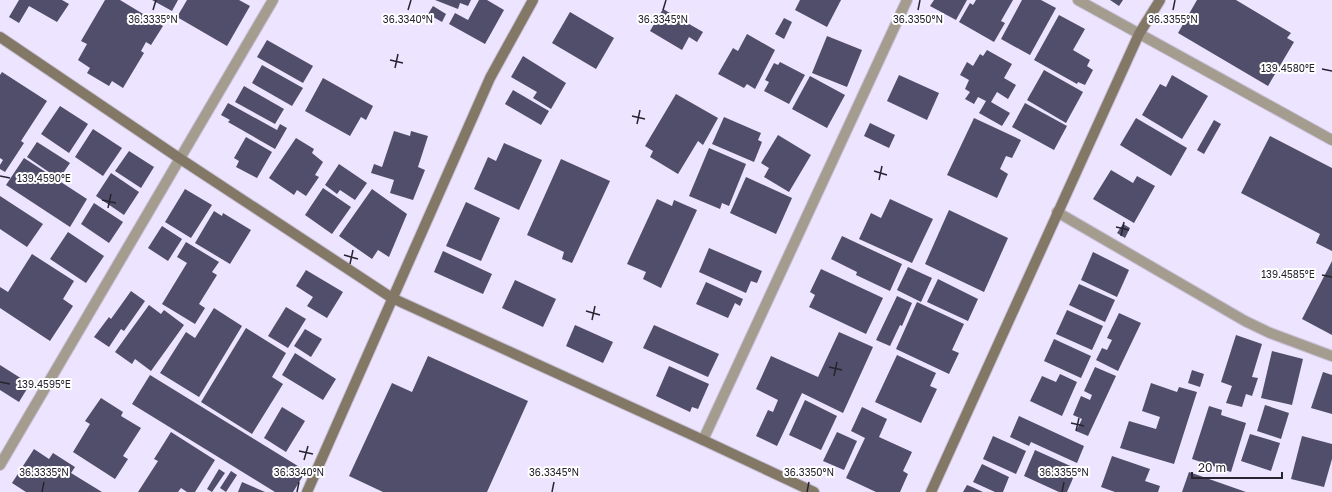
<svg xmlns="http://www.w3.org/2000/svg" width="1332" height="492" font-family="'Golos Text',sans-serif">
<style>
.building{fill:#504e6a}
.lines{fill:none;stroke-linecap:round;stroke-linejoin:round}
.street-casing{stroke:#c9c1da;stroke-width:12}
.secondary-casing{stroke:#c9c1da;stroke-width:12}
.street{stroke:#a49d8f;stroke-width:10}
.secondary{stroke:#827865;stroke-width:10}
.ticks{fill:none;stroke:#27232f;stroke-width:1.5}
.ticks-label{font-size:10px;text-anchor:middle;fill:#27232f;stroke:#fff;stroke-width:4;stroke-linejoin:round;paint-order:stroke}
</style>
<rect width="100%" height="100%" fill="#ede4ff"/>
<g class="building">
<polygon points="19,0 62,0 69,4 57,22 29,6 19,23 9,17"/>
<polygon points="105,0 120,0 163,26 151,45 146,42 141,51 144,53 123,88 112,81 109,86 87,73 90,68 78,60 87,44 81,41"/>
<polygon points="152,0 178,0 172,11"/>
<polygon points="187,0 239,0 250,6 227,46 177,17"/>
<polygon points="435,0 471,0 468,6 460,3 458,9"/>
<polygon points="479,0 487,0 504,10 485,44 449,24 455,13 468,20"/>
<polygon points="800,0 841,0 827,27 795,10"/>
<polygon points="934,0 967,0 956,20 930,6"/>
<polygon points="976,0 1013,0 1001,21 1005,23 994,42 959,22 970,3 973,5"/>
<polygon points="1022,0 1041,0 1056,8 1030,55 1001,39"/>
<polygon points="1110,0 1123,0 1119,6"/>
<polygon points="1197,0 1236,0 1291,33 1287,38 1294,42 1268,86 1178,33"/>
<polygon points="433,6 446,14 442,22 428,14"/>
<polygon points="663,9 703,32 697,42 689,37 682,50 650,31"/>
<polygon points="570,12 614,38 596,69 552,43"/>
<polygon points="1059,15 1085,29 1073,50 1090,60 1087,66 1093,70 1085,85 1078,82 1077,84 1034,60"/>
<polygon points="784,18 792,22 784,39 775,34"/>
<polygon points="747,34 775,50 755,89 747,84 744,88 718,74 733,48 738,51"/>
<polygon points="827,36 862,50 847,87 812,73"/>
<polygon points="267,40 313,66 303,83 257,57"/>
<polygon points="987,50 1012,64 1004,78 1016,85 1008,99 997,92 991,102 1010,113 1002,126 979,113 986,101 978,97 974,104 965,99 970,92 965,89 969,80 960,75 967,62 973,66 980,54 983,56"/>
<polygon points="523,56 566,83 551,109 533,98 537,92 511,77"/>
<polygon points="780,62 805,75 789,104 764,91 769,82 765,80 774,63 778,65"/>
<polygon points="262,65 303,88 292,106 252,83"/>
<polygon points="1044,70 1083,92 1066,123 1027,100"/>
<polygon points="2,72 47,101 21,141 24,143 5,172 0,169 0,165 3,160 0,158 0,75"/>
<polygon points="899,75 939,93 927,120 887,101"/>
<polygon points="1172,75 1208,96 1182,139 1142,115 1160,84 1166,87"/>
<polygon points="810,76 845,95 827,128 792,109"/>
<polygon points="323,78 373,106 366,120 361,117 350,136 305,111"/>
<polygon points="244,86 284,109 275,124 235,102"/>
<polygon points="513,90 549,111 541,125 505,104"/>
<polygon points="676,94 718,118 703,145 698,141 678,174 650,157 653,151 645,146"/>
<polygon points="228,103 277,130 280,124 287,128 275,149 228,122 230,120 221,115"/>
<polygon points="1025,103 1067,126 1054,150 1012,127"/>
<polygon points="60,106 88,124 69,153 41,134"/>
<polygon points="724,117 761,133 758,140 762,142 754,162 712,144"/>
<polygon points="974,118 1021,140 1012,158 1006,156 1000,169 1008,174 997,198 947,175"/>
<polygon points="1136,118 1187,148 1171,176 1120,145"/>
<polygon points="1214,120 1221,124 1204,154 1197,150"/>
<polygon points="870,123 895,135 889,148 864,136"/>
<polygon points="93,129 122,148 103,176 75,157"/>
<polygon points="394,131 410,136 411,131 428,136 418,167 425,170 413,200 390,193 394,180 371,173 374,164 382,167"/>
<polygon points="778,135 811,155 789,192 764,177 769,168 761,163"/>
<polygon points="1270,136 1332,168 1332,251 1316,243 1320,234 1241,193"/>
<polygon points="246,137 272,152 257,178 236,167 239,161 234,158"/>
<polygon points="296,138 314,149 312,153 323,162 315,175 319,177 306,196 297,190 294,195 269,178"/>
<polygon points="37,142 70,163 59,179 27,157"/>
<polygon points="504,143 542,160 519,210 474,189 488,157 496,161"/>
<polygon points="709,148 746,164 729,206 722,203 720,209 689,196"/>
<polygon points="129,151 154,167 141,188 115,171"/>
<polygon points="24,158 87,199 70,227 6,185"/>
<polygon points="561,159 610,181 572,263 562,259 564,252 527,235"/>
<polygon points="339,164 367,183 355,200 340,190 337,194 325,185"/>
<polygon points="1111,170 1133,183 1137,176 1155,186 1134,223 1093,199"/>
<polygon points="111,173 139,192 124,215 96,196"/>
<polygon points="746,177 792,198 776,234 730,213"/>
<polygon points="323,188 351,207 332,234 305,215"/>
<polygon points="185,189 212,205 191,238 165,222"/>
<polygon points="372,189 407,214 389,257 378,250 372,259 339,236"/>
<polygon points="0,196 43,224 27,247 0,229"/>
<polygon points="657,199 672,206 674,200 697,210 661,288 643,279 646,272 627,264"/>
<polygon points="890,199 933,219 912,263 859,239 871,213 881,218"/>
<polygon points="466,202 500,218 481,261 446,246"/>
<polygon points="94,203 123,222 109,243 81,224"/>
<polygon points="949,210 1008,238 984,292 925,264"/>
<polygon points="214,211 222,216 223,213 251,230 230,264 195,243"/>
<polygon points="1123,224 1130,228 1125,238 1117,233"/>
<polygon points="162,226 182,239 168,261 148,248"/>
<polygon points="68,232 104,256 86,283 50,259"/>
<polygon points="842,236 902,264 890,291 856,275 857,272 831,259"/>
<polygon points="186,242 219,262 212,272 217,275 199,304 205,308 195,324 162,304 187,263 177,257"/>
<polygon points="709,248 762,271 757,283 751,281 746,293 699,272"/>
<polygon points="443,251 492,274 483,294 434,272"/>
<polygon points="1093,252 1129,270 1117,297 1081,280"/>
<polygon points="32,254 74,281 63,299 73,306 50,341 0,308 0,287 8,292"/>
<polygon points="1332,261 1332,335 1302,319"/>
<polygon points="908,267 932,278 921,302 897,290"/>
<polygon points="821,269 883,298 866,334 809,307 815,295 810,292"/>
<polygon points="306,270 343,292 327,318 307,306 313,297 296,286"/>
<polygon points="938,279 978,299 968,321 927,302"/>
<polygon points="515,280 556,299 543,327 502,308"/>
<polygon points="706,282 743,299 740,306 735,303 728,318 696,304"/>
<polygon points="1079,284 1115,300 1105,322 1069,305"/>
<polygon points="131,291 145,301 124,331 121,329 109,347 94,337 109,317 111,319"/>
<polygon points="897,296 912,303 902,326 900,325 890,346 876,340"/>
<polygon points="917,302 964,324 952,350 959,353 949,374 896,349"/>
<polygon points="149,305 161,314 164,310 184,325 151,371 135,359 132,364 115,352"/>
<polygon points="286,307 306,319 288,348 268,336"/>
<polygon points="214,308 242,326 199,397 160,373 186,332 195,338"/>
<polygon points="1067,310 1103,326 1092,350 1056,334"/>
<polygon points="1119,313 1141,323 1118,371 1096,360 1102,348 1107,350 1112,340 1107,338"/>
<polygon points="575,325 613,342 603,363 566,346"/>
<polygon points="654,325 719,354 708,377 643,348"/>
<polygon points="246,328 286,353 272,377 283,384 252,434 201,402"/>
<polygon points="305,329 322,339 311,357 294,346"/>
<polygon points="839,332 873,347 843,413 802,393 777,446 756,436 768,410 773,412 778,400 756,389 771,356 818,377"/>
<polygon points="1236,335 1262,344 1252,377 1258,378 1252,396 1246,394 1242,407 1226,403 1232,386 1221,382"/>
<polygon points="1054,339 1091,356 1081,378 1044,361"/>
<polygon points="1272,351 1303,359 1292,405 1261,398"/>
<polygon points="295,353 336,379 323,400 282,375"/>
<polygon points="897,355 936,373 930,386 937,389 921,423 875,402"/>
<polygon points="428,356 528,401 487,492 383,492 349,476 392,383 412,392"/>
<polygon points="0,365 30,384 19,402 0,390"/>
<polygon points="669,366 709,384 698,409 692,407 690,412 656,396"/>
<polygon points="1095,367 1116,376 1088,436 1076,431 1082,419 1073,415 1081,396 1090,400 1092,395 1084,391"/>
<polygon points="1192,370 1204,374 1200,387 1188,383"/>
<polygon points="1323,372 1332,375 1332,414 1311,408"/>
<polygon points="1060,374 1077,382 1062,416 1030,401 1042,376 1056,382"/>
<polygon points="150,375 306,471 293,492 275,492 132,404"/>
<polygon points="1151,383 1177,392 1179,387 1197,392 1174,464 1120,448 1129,421 1156,429 1160,417 1142,411"/>
<polygon points="101,398 123,412 121,416 141,428 123,456 128,459 115,479 73,452 90,424 85,421"/>
<polygon points="805,400 837,416 821,450 789,435"/>
<polygon points="1265,405 1289,413 1281,439 1257,431"/>
<polygon points="1209,406 1222,410 1221,415 1246,423 1231,472 1192,459"/>
<polygon points="282,407 305,421 286,452 264,438"/>
<polygon points="862,407 887,419 879,437 912,452 903,471 908,474 900,492 876,492 846,478 865,438 851,431"/>
<polygon points="1019,416 1084,446 1077,463 1031,442 1029,446 1010,437"/>
<polygon points="171,432 215,460 195,492 187,492 181,488 178,492 138,492 158,461 154,459"/>
<polygon points="837,432 857,441 844,470 823,461"/>
<polygon points="1250,434 1280,443 1271,471 1241,461"/>
<polygon points="993,436 1026,451 1016,474 983,459"/>
<polygon points="1302,436 1332,444 1332,459 1324,487 1291,479"/>
<polygon points="34,449 49,459 53,453 75,467 71,473 102,492 26,492 12,483"/>
<polygon points="1035,450 1077,469 1067,492 1059,492 1024,476"/>
<polygon points="1112,456 1150,469 1145,481 1160,486 1158,492 1115,492 1101,487"/>
<polygon points="982,464 1009,477 1003,492 995,492 973,482"/>
<polygon points="219,469 225,473 212,492 207,489"/>
<polygon points="231,471 237,475 226,492 220,488"/>
<polygon points="1189,472 1246,492 1182,492"/>
<polygon points="242,482 265,492 238,492"/>
<polygon points="967,485 972,487 983,492 963,492"/>
</g>
<g class="lines">
<defs>
<g id="street">
<polyline points="1078,0 1332,140"/>
<polyline points="1057,212 1245,321 1270,333 1332,356"/>
<polyline points="703,440 907,0"/>
<polyline points="0,465 273,0"/>
</g>
<g id="secondary">
<polyline points="0,37 179,158 392,298 703,440 814,492"/>
<polyline points="307,492 490,78 533,0"/>
<polyline points="931,492 1139,34 1160,0"/>
</g>
</defs>
<use href="#street" class="street-casing"/>
<use href="#secondary" class="secondary-casing"/>
<use href="#street" class="street"/>
<use href="#secondary" class="secondary"/>
</g>
<path class="ticks" d="M153,10L156,0M408,10L411,0M663,10L666,0M918,10L920,0M1173,10L1175,0M390,60L403,63M395,68L398,54M1322,69L1332,71M632,116L645,119M637,124L640,110M874,171L887,175M0,176L10,178M879,180L882,166M102,200L116,203M108,208L111,194M1116,227L1129,230M1121,236L1124,222M344,255L358,259M350,264L353,250M1322,275L1332,277M586,311L600,315M592,320L595,306M829,367L842,370M834,376L837,362M0,382L10,384M1071,423L1084,426M1076,431L1079,418M299,451L313,454M304,460L308,446M42,492L44,482M297,492L299,482M552,492L554,482M807,492L809,482M1062,492L1064,482"/>
<g class="ticks-label">
<text x="153" y="23">36.3335°N</text>
<text x="408" y="23">36.3340°N</text>
<text x="663" y="23">36.3345°N</text>
<text x="918" y="23">36.3350°N</text>
<text x="1173" y="23">36.3355°N</text>
<text x="1288" y="72">139.4580°E</text>
<text x="44" y="182">139.4590°E</text>
<text x="1288" y="278">139.4585°E</text>
<text x="44" y="388">139.4595°E</text>
<text x="44" y="476">36.3335°N</text>
<text x="299" y="476">36.3340°N</text>
<text x="554" y="476">36.3345°N</text>
<text x="809" y="476">36.3350°N</text>
<text x="1064" y="476">36.3355°N</text>
</g>
<path d="M1192 472v6h90v-6" fill="none" stroke="#27232f" stroke-width="2"/>
<text x="1198" y="472" font-size="12" fill="#27232f" stroke="#ffffff" stroke-width="3" paint-order="stroke">20 m</text>
</svg>
